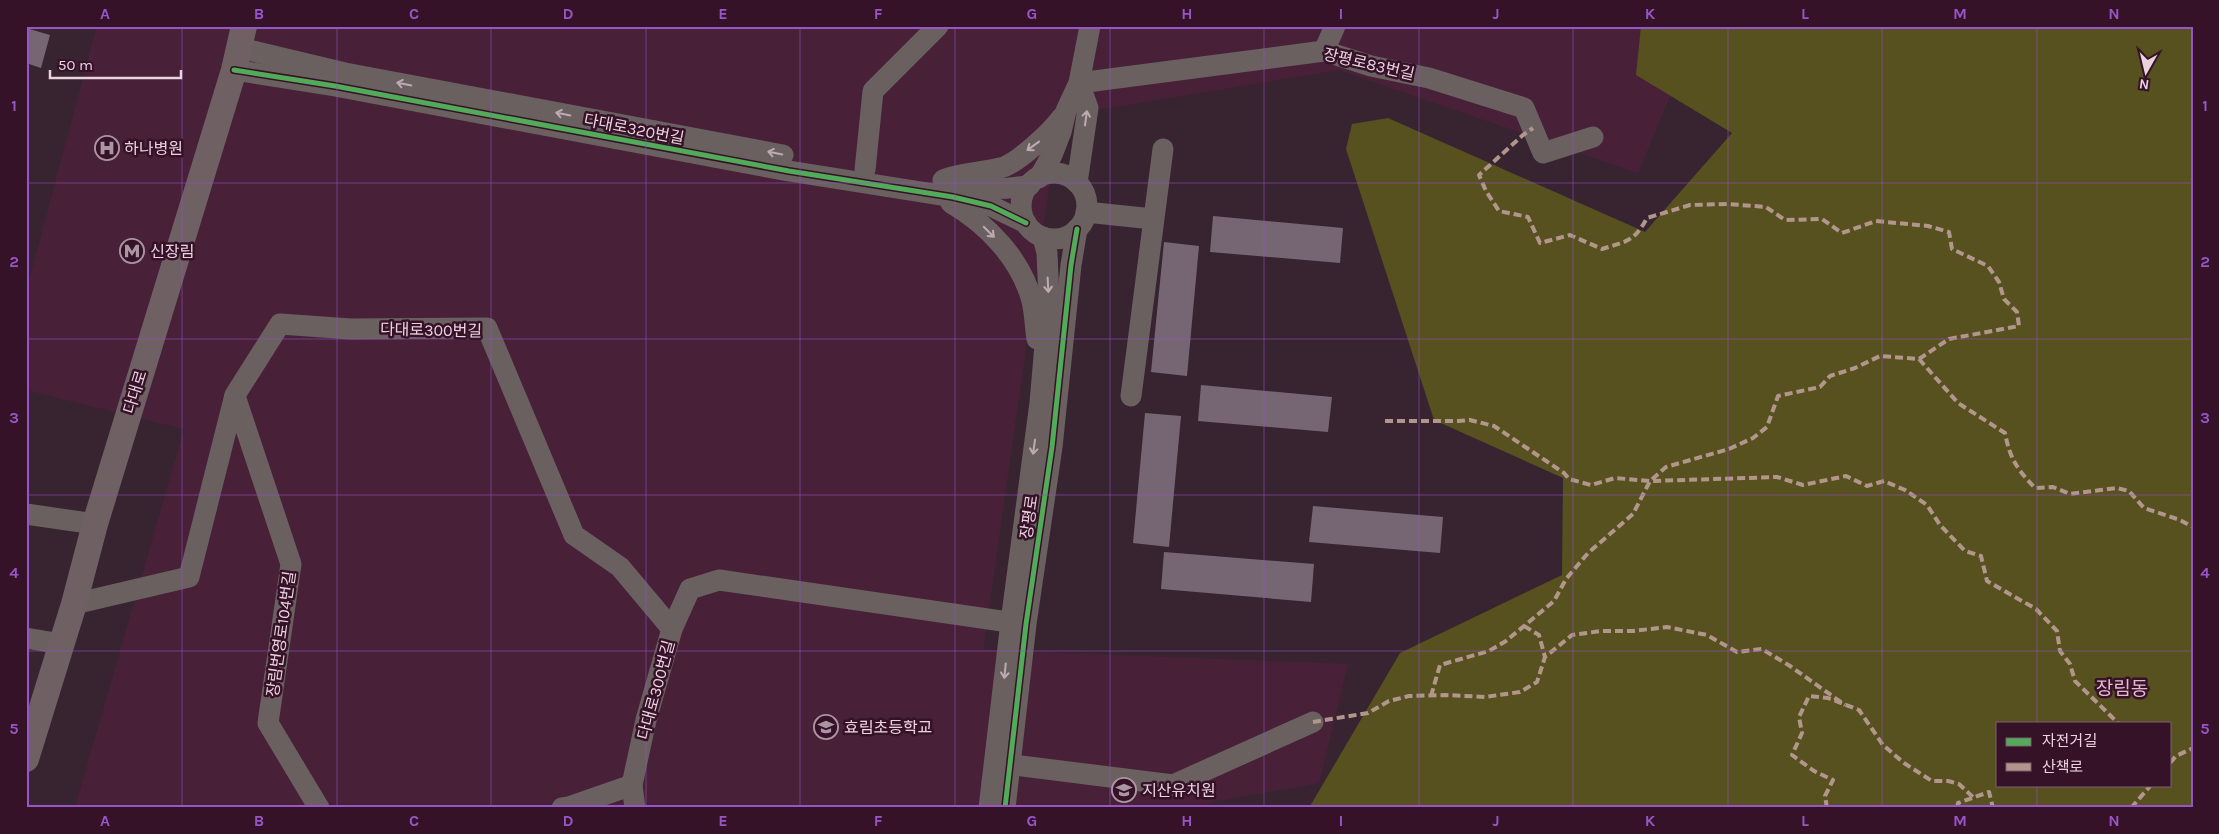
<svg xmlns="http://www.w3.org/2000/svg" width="2219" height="834" font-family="Karla,'Noto Sans KR',sans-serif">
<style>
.built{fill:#482139}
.forest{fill:#57501f;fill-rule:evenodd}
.building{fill:#766673}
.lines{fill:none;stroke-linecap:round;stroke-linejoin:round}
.minor{stroke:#6b6060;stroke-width:21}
.major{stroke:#6e6063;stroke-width:26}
.quiet{stroke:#b2968c;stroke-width:4;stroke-dasharray:8 4;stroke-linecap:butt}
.cycleway-casing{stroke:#351227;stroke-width:8}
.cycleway{stroke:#51ab58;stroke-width:5}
.oneway{stroke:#beaab3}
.grid{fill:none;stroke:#9756c7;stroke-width:1;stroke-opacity:0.55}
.labels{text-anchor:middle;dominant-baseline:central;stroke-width:5;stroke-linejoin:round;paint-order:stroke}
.street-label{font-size:16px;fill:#ebd2df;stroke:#351227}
.poi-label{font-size:16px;fill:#ebd2df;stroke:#351227;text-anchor:start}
.quarter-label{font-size:19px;fill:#e8b8d1;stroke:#351227}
.neatline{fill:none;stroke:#9756c7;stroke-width:2}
.grid-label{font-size:16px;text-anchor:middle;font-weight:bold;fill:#9756c7}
</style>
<rect width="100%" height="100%" fill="#382430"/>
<polygon class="built" points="97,26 1699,26 1638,173 1339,70 1059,116 983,650 1348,664 1319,783 1211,802 1206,808 75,808 184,429 26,390 26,292"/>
<path class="forest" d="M1641,26H2193V808H1309L1400,653L1562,575L1563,478L1434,420L1346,149L1352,124L1388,118L1645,232L1732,133L1636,75ZM1998,723H2170V785H1998Z"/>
<g class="building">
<polygon points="26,28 50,35 41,68 26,63"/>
<polygon points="1213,216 1343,228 1340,263 1210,252"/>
<polygon points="1164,242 1199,246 1187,376 1151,372"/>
<polygon points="1201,385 1332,397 1328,432 1198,421"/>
<polygon points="1145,413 1181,416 1169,547 1133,543"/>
<polygon points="1313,506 1443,517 1440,553 1309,542"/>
<polygon points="1164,552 1314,564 1311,602 1161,589"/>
</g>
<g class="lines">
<g class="minor">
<polyline points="240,48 345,73 783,155"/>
<polyline points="1324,51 1335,26"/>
<polyline points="234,70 335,86 789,171 953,197 991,206 1026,223"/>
<polyline points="1079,83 1324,51 1371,66 1429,78 1524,108 1543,153 1593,137"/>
<polyline points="865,170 873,91 938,26"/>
<circle cx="1054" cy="206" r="33"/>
<polyline points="1039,178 1052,155 1061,132 1066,111 1079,83 1090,26"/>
<path d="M943,180C961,173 981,173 1000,168C1016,165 1052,131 1062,117"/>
<polyline points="1077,183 1088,108 1079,83"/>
<path d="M954,185C979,189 1004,191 1030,185"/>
<path d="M951,203C987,224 1021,259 1032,301C1035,313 1035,327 1037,339"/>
<polyline points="1086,212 1153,219"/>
<polyline points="235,396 291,564 268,723 319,808"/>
<polyline points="1131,396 1163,149"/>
<polyline points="26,514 95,524"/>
<polyline points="74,604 189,577 235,395 280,324 351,329 487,328 574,535 620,567 672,629 646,720 632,785 635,808"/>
<polyline points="672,629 690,589 719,580 1023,624"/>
<polyline points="26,638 61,644"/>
<polyline points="998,763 1173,785 1313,722"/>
<polyline points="562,808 569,807 632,785"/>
<polyline points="989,808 1011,622 1040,403 1049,299 1047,253 1043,237"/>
<polyline points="1005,808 1026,624 1052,447 1071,265 1077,229"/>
</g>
<polyline class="major" points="26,759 74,604 95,524 234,70 244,26"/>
<g class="quiet">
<path d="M1919,359L1958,403L2005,433C2010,459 2017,469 2035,488L2053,487L2070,494L2117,488L2129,491L2144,508L2180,520L2193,527"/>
<polyline points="1385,421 1458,421 1470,420 1494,426 1564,473 1569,479 1591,485 1615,478 1650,481 1777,477 1803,485 1846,476 1867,486 1884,481 1905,490 1927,505 1940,525 1965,551 1981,556 1987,581 2036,609 2057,631 2060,651 2070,664 2075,681 2118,723"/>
<polyline points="1524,626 1539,635 1545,657"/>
<path d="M1431,696L1440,665L1489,651L1506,641L1554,601L1566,579L1588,553L1633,514L1650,481L1666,467L1729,449L1753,438L1767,427L1778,396L1820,387L1830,376L1855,368L1880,356L1919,359L1949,339L2019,326L2017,312L2004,299L1999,282L1988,266L1952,249L1949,232L1928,226L1876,221L1842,233L1822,219L1785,220L1766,207L1728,204L1690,205L1647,218C1634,242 1627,241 1602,249L1570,235L1540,243L1528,217L1499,211L1486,191L1479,175L1523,135L1533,128"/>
<polyline points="1313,722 1368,713 1389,701 1409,696 1445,695 1485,697 1520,692 1537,682 1545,657 1572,635 1601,631 1633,631 1667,627 1707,635 1737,652 1762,649 1790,666 1845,705"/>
<polyline points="2170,763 2176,756 2193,748"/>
<polyline points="1827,808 1825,796 1833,780 1814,771 1792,755 1802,733 1799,717 1809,696 1828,698 1859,710 1883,745 1904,763 1932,781 1948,781 1959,784 1974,798"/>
<polyline points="1957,808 1958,803 1989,792 1993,808"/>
<polyline points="2131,808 2151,785"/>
</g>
<defs>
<g id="cycleway">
<polyline points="234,70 335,86 789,171 953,197 991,206 1026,223"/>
<polyline points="1005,808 1026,624 1052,447 1071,265 1077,229"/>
</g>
</defs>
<use href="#cycleway" class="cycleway-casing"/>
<use href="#cycleway" class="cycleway"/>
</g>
<defs><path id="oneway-shaft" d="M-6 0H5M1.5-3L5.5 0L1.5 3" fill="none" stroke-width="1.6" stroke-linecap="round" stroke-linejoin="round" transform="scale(1.25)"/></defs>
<g class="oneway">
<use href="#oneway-shaft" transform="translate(404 84) rotate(-169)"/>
<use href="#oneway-shaft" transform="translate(563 114) rotate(-169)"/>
<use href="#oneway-shaft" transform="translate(1086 118) rotate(-82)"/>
<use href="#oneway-shaft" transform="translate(1033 146) rotate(144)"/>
<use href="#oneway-shaft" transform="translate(775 153) rotate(-169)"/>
<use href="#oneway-shaft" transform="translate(989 232) rotate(45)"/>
<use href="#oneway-shaft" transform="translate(1048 285) rotate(87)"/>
<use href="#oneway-shaft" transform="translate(1034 447) rotate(98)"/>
<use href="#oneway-shaft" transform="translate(1005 671) rotate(96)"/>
</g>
<path class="grid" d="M182,26V808M337,26V808M491,26V808M646,26V808M800,26V808M955,26V808M1110,26V808M1264,26V808M1419,26V808M1573,26V808M1728,26V808M1882,26V808M2037,26V723M26,183H2193M26,339H2193M26,495H2193M26,651H2193M2037,785V808"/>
<defs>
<symbol id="hospital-ring" viewBox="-11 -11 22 22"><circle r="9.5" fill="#351227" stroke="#ac95a2" stroke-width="1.5"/><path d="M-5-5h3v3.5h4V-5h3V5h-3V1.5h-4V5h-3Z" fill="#ac95a2"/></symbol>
<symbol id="metro-ring" viewBox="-11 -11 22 22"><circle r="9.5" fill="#351227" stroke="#ac95a2" stroke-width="1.5"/><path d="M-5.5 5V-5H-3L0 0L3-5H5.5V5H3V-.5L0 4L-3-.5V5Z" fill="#ac95a2"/></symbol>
<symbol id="school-ring" viewBox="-11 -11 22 22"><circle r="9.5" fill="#351227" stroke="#ac95a2" stroke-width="1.5"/><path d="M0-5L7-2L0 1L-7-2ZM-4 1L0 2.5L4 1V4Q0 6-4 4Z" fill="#ac95a2"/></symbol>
</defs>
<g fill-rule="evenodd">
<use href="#hospital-ring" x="93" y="134" width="28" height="28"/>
<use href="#metro-ring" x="118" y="237" width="28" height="28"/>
<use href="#school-ring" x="812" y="713" width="28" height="28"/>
<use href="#school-ring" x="1110" y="776" width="28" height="28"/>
</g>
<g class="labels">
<g class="street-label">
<text transform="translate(1369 64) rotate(13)">장평로83번길</text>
<text transform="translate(634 129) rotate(11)">다대로320번길</text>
<text transform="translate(431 330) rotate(1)">다대로300번길</text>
<text transform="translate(135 392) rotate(-73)">다대로</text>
<text transform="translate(1029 517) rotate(-82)">장평로</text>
<text transform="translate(281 634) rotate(-82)">장림번영로104번길</text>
<text transform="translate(656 690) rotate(-75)">다대로300번길</text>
</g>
<g class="poi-label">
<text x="124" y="148">하나병원</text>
<text x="150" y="251">신장림</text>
<text x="844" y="727">효림초등학교</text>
<text x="1142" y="790">지산유치원</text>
</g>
<g class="quarter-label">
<text x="2122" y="689">장림동</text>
</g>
</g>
<rect width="2219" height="834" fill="none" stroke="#351227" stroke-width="55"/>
<rect x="1996" y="722" width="175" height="65" fill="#351227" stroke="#7e5f71"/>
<rect x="2006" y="738" width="25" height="8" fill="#51ab58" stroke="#7e5f71"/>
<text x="2042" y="746" font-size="15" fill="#ebd2df">자전거길</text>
<rect x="2006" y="763" width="25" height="8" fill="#b2968c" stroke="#7e5f71"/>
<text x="2042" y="772" font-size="15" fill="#ebd2df">산책로</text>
<g transform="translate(2146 72) rotate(188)" stroke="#351227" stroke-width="4" paint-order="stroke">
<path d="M0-4L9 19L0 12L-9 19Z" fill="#ebd2df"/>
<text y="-8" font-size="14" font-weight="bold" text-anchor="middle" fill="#ebd2df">N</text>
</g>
<path d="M50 70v8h131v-8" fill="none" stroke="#ebd2df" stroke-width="2.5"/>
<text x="58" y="70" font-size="15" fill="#ebd2df" stroke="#351227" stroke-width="4" paint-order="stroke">50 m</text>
<rect x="28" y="28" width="2164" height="778" class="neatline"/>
<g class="grid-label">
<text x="105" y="19">A</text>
<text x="259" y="19">B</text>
<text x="414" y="19">C</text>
<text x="568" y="19">D</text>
<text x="723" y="19">E</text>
<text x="878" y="19">F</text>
<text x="1032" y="19">G</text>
<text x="1187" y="19">H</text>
<text x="1341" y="19">I</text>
<text x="1496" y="19">J</text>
<text x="1650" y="19">K</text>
<text x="1805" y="19">L</text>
<text x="1960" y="19">M</text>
<text x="2114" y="19">N</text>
<text x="14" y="111">1</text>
<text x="2205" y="111">1</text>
<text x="14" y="267">2</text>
<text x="2205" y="267">2</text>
<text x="14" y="423">3</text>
<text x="2205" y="423">3</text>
<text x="14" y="578">4</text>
<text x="2205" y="578">4</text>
<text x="14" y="734">5</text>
<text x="2205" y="734">5</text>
<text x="105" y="826">A</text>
<text x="259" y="826">B</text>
<text x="414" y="826">C</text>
<text x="568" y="826">D</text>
<text x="723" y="826">E</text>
<text x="878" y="826">F</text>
<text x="1032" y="826">G</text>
<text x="1187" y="826">H</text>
<text x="1341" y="826">I</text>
<text x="1496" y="826">J</text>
<text x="1650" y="826">K</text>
<text x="1805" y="826">L</text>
<text x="1960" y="826">M</text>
<text x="2114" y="826">N</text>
</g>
</svg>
